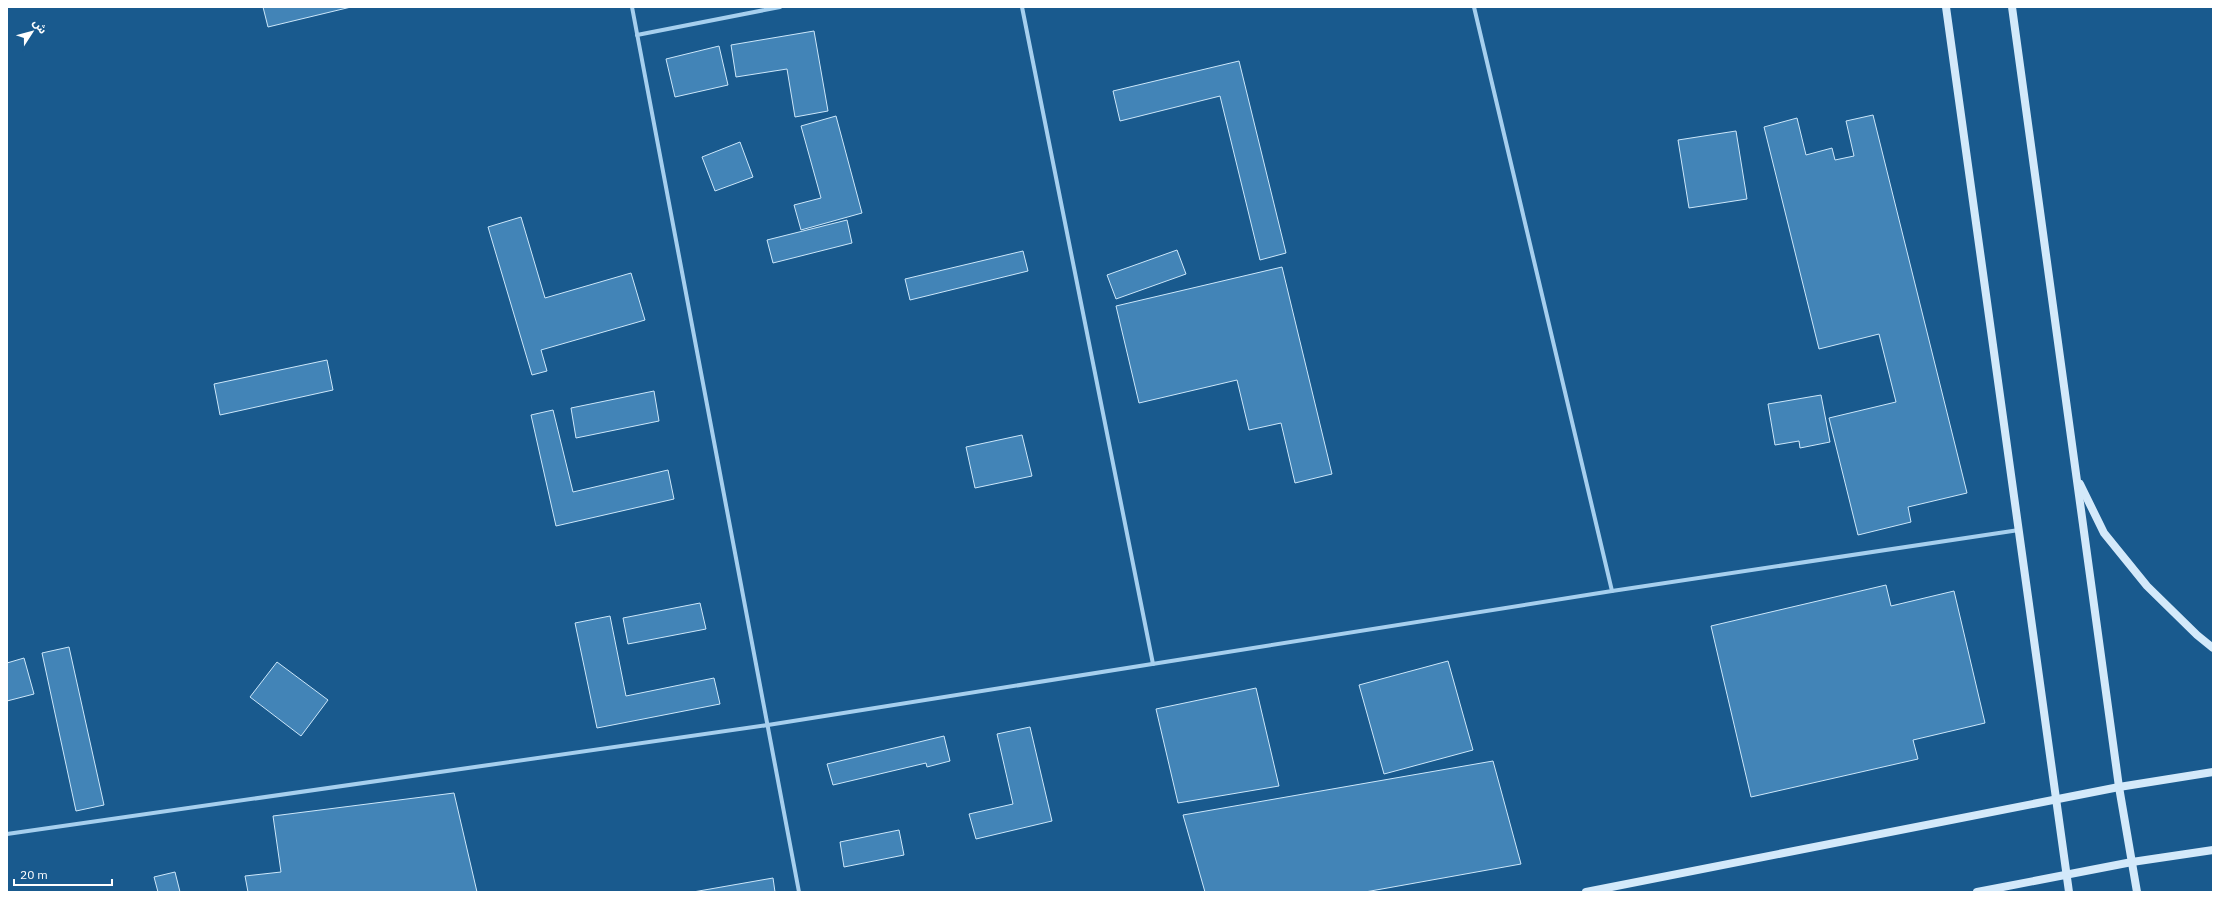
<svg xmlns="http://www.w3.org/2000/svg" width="2220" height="899" font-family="'IBM Plex Sans','Noto Sans Arabic',sans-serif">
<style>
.building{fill:#4284b7;stroke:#cce7fa}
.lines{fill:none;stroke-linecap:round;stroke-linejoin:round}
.minor{stroke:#a6cfee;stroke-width:4}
.secondary{stroke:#d3e9fa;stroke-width:8}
</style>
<rect width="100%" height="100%" fill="#195a8e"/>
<g class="building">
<polygon points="263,7 351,7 268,27"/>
<polygon points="814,31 828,111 795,117 787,69 736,77 731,45"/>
<polygon points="719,46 728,85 675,97 666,59"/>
<polygon points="1239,61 1286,253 1260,260 1220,96 1120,121 1113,91"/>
<polygon points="1873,115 1967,493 1908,507 1911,522 1858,535 1829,418 1896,402 1879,334 1819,349 1764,127 1797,118 1806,155 1832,148 1835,160 1854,156 1846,121"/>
<polygon points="836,116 862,213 801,230 794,205 821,198 801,126"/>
<polygon points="1736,131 1747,199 1689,208 1678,140"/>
<polygon points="740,142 753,177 715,191 702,157"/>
<polygon points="521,217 545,298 631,273 645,320 541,350 547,371 532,375 488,227"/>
<polygon points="847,220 852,243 773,263 767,240"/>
<polygon points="1177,250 1186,274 1116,299 1107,275"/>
<polygon points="1023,251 1028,271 910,300 905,279"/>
<polygon points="1282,267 1332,474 1295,483 1281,423 1249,430 1237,380 1139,403 1116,306"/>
<polygon points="327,360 333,390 220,415 214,384"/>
<polygon points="654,391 659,421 576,438 571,408"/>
<polygon points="1821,395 1830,442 1800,448 1799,441 1775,445 1768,404"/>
<polygon points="553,410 573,492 668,470 674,499 556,526 531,415"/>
<polygon points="1022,435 1032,476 975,488 966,447"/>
<polygon points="1886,585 1891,606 1954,591 1985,723 1913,740 1918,759 1751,797 1711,626"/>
<polygon points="700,603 706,629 628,644 623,618"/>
<polygon points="610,616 626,696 714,678 720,704 597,728 575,623"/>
<polygon points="69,647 104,805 76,811 42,653"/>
<polygon points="24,658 34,694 7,701 7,663"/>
<polygon points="1448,661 1473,750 1384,774 1359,685"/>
<polygon points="277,662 328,700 301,736 250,697"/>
<polygon points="1256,688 1279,786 1178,803 1156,709"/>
<polygon points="1030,727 1052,821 976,839 969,814 1013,804 997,734"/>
<polygon points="944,736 950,761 927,767 926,763 833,785 827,764"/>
<polygon points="1493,761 1521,864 1365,892 1205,892 1183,815"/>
<polygon points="454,793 477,892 248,892 245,876 281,872 273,816"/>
<polygon points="899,830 904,855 844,867 840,842"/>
<polygon points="175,872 180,892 158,892 154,877"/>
<polygon points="773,878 775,892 693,892"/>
</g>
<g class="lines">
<g class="minor">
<polyline points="632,7 799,892"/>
<polyline points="1022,7 1153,664"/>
<polyline points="637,35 780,7"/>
<polyline points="1612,591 2019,530"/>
<polyline points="7,834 768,725 1612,591 1474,7"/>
</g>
<g class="secondary">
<polyline points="1946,7 2069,892"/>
<polyline points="2012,7 2119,787 2137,892"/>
<polyline points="2080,484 2104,533 2147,586 2197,635 2213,648"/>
<polyline points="1586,892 2119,787 2213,772"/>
<polyline points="1977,892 2132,862 2213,850"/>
</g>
</g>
<rect width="2220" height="899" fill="none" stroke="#ffffff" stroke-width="16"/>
<g transform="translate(32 32) rotate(54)" stroke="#195a8e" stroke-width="3" paint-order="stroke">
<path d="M0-3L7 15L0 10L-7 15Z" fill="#ffffff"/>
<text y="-6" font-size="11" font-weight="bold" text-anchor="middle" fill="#ffffff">ش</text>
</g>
<path d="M14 879v6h98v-6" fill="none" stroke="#ffffff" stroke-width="2"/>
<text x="20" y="879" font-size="12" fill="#ffffff" stroke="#195a8e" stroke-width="3" paint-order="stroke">20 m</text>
</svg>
